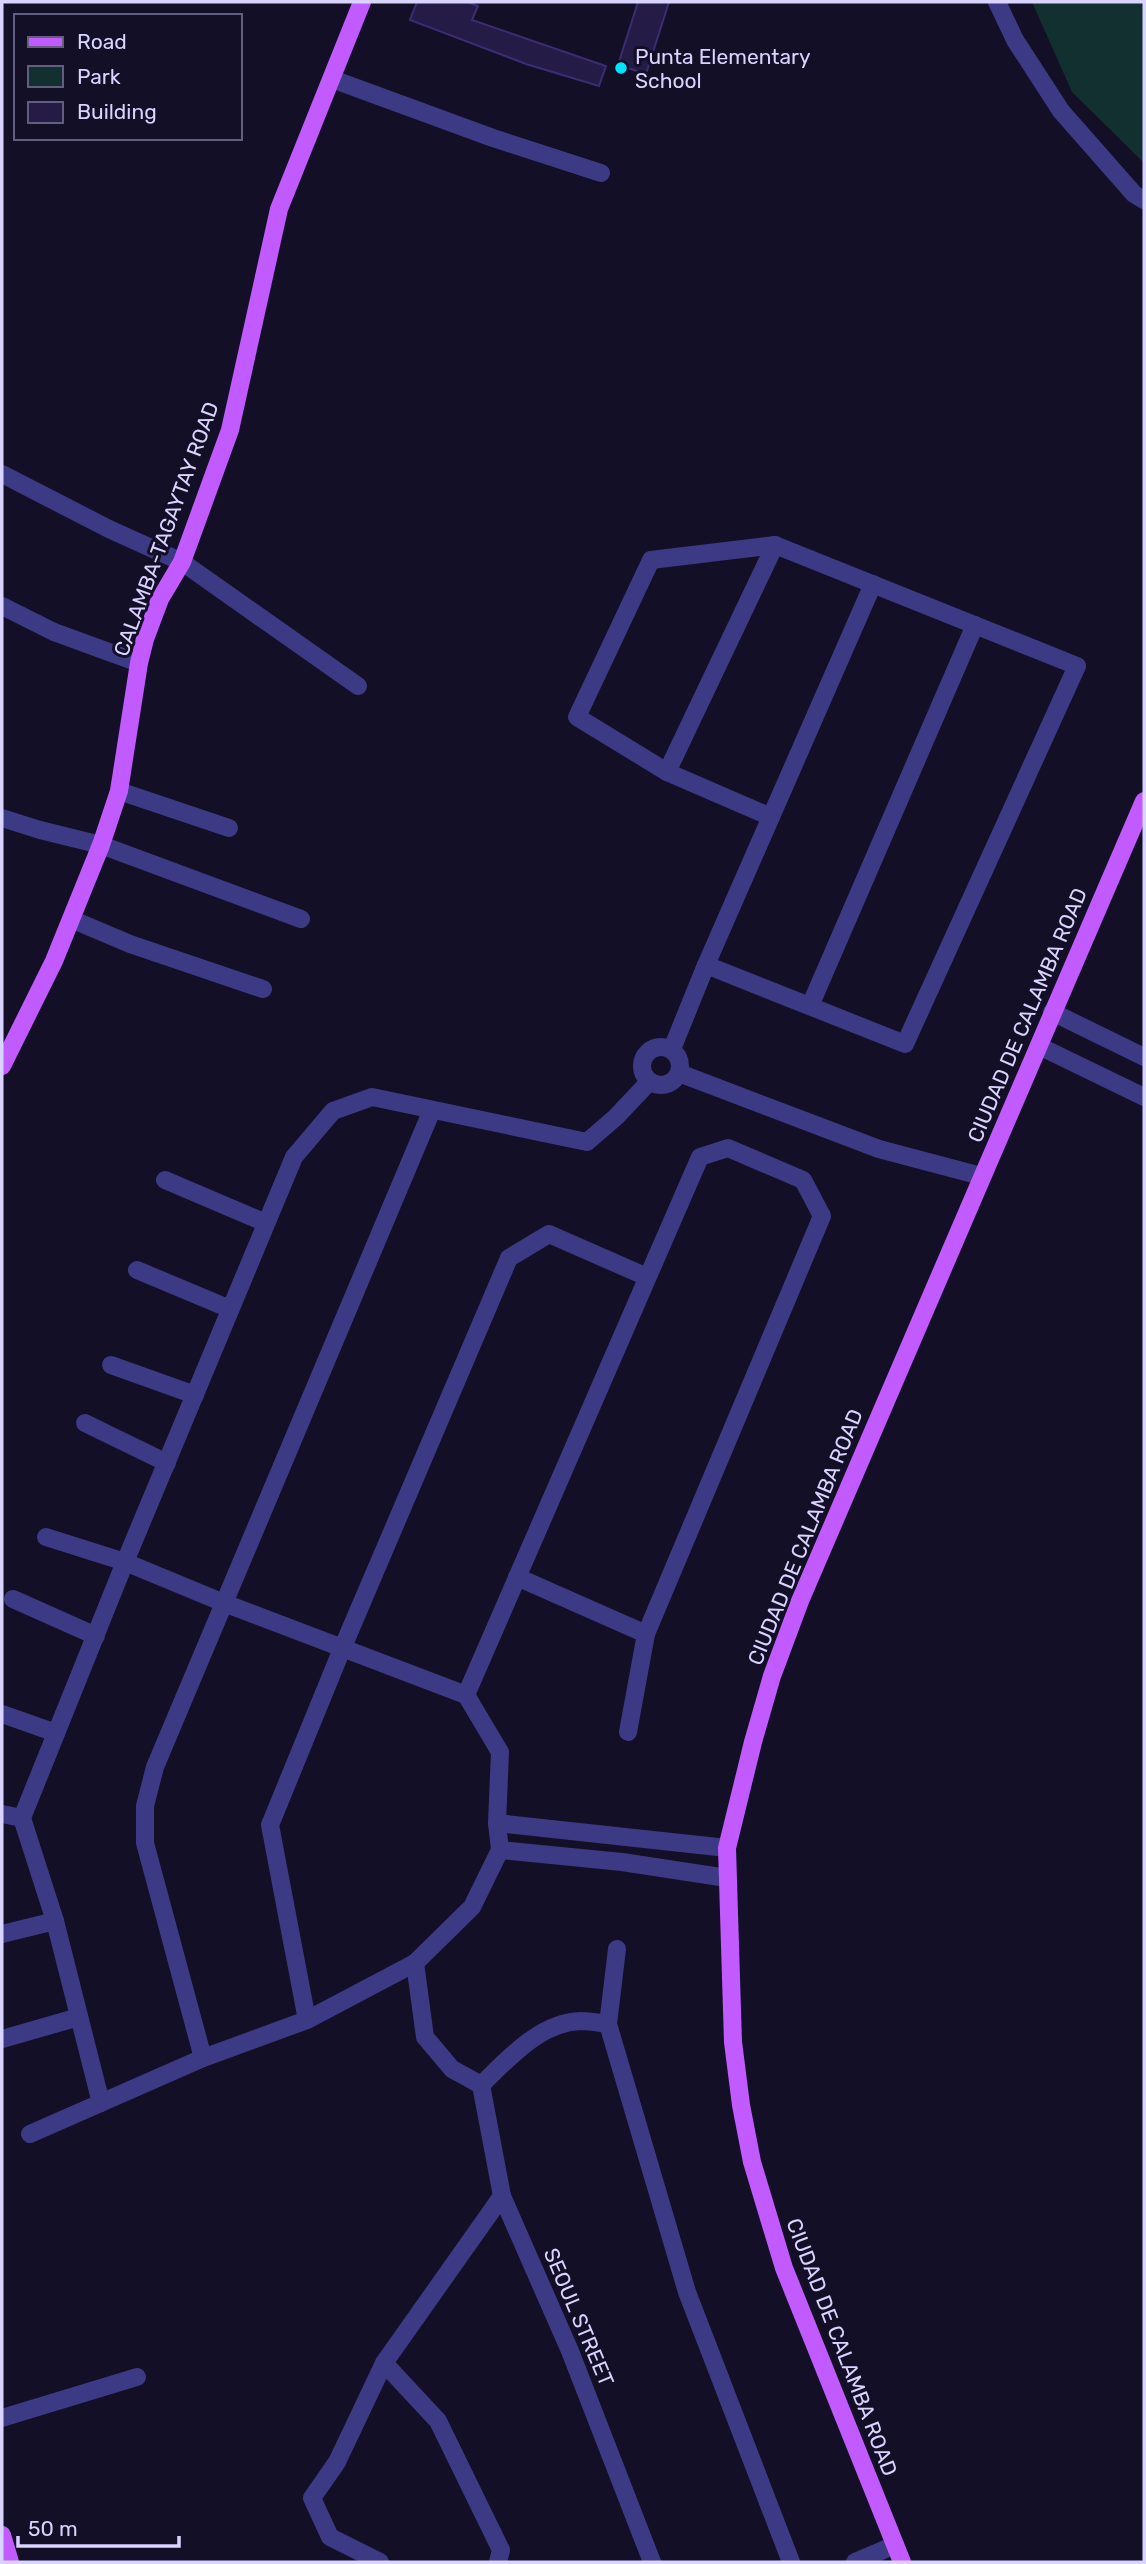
<svg xmlns="http://www.w3.org/2000/svg" width="1146" height="2564" font-family="Rubik,sans-serif">
<style>
.green{fill:#12302f}
.building{fill:#241b47;stroke:#3b2d73;stroke-width:2}
.lines{fill:none;stroke-linecap:round;stroke-linejoin:round}
.minor{stroke:#3d3a85;stroke-width:18}
.major{stroke:#c25bff;stroke-width:18}
.poi-dot{fill:#00e5ff;stroke:#130f26;stroke-width:2.5}
.labels{text-anchor:middle;dominant-baseline:central;stroke-width:6;stroke-linejoin:round;paint-order:stroke}
.poi-label{font-size:21px;fill:#d9d4ff;stroke:#130f26;text-anchor:start}
.street-label{font-size:21px;fill:#d9d4ff;stroke:#130f26}
</style>
<rect width="100%" height="100%" fill="#130f26"/>
<polygon class="green" points="1032,2 1144,2 1144,163 1072,92"/>
<g class="building">
<polygon points="417,2 468,2 478,6 472,20 606,66 599,86 526,64 410,20"/>
<polygon points="638,2 669,2 646,74 618,65"/>
</g>
<g class="lines">
<g class="minor">
<polyline points="997,2 1015,40 1061,111 1134,194 1144,200"/>
<polyline points="332,79 493,138 601,173"/>
<polyline points="2,474 109,529 182,562 358,686"/>
<polyline points="2,606 54,632 139,663"/>
<polyline points="667,772 775,545"/>
<polyline points="119,791 229,828"/>
<polyline points="2,818 40,830 101,845 301,919"/>
<polyline points="71,919 130,944 263,989"/>
<polyline points="706,965 905,1044 1077,666 775,545 651,560 577,717 667,772 771,817"/>
<polyline points="810,1006 975,625"/>
<polyline points="1052,1012 1144,1057"/>
<polyline points="1039,1046 1144,1097"/>
<circle cx="661" cy="1066" r="19"/>
<polyline points="672,1049 706,965 873,584"/>
<polyline points="679,1073 879,1149 981,1176"/>
<polyline points="165,1180 266,1223"/>
<polyline points="137,1270 230,1309"/>
<polyline points="111,1365 195,1395"/>
<polyline points="85,1423 167,1463"/>
<polyline points="46,1537 125,1562 224,1603 466,1695"/>
<polyline points="517,1577 646,1634"/>
<polyline points="13,1599 96,1636"/>
<polyline points="2,1714 56,1733"/>
<polyline points="2,1814 22,1818"/>
<polyline points="497,1823 727,1848"/>
<polyline points="500,1850 622,1862 727,1878"/>
<polyline points="2,1934 55,1921"/>
<polyline points="617,1949 608,2024 687,2292 791,2562"/>
<path d="M415,1963L425,2037L452,2069L481,2085C508,2059 540,2022 581,2021C590,2021 600,2023 608,2024"/>
<polyline points="307,2020 270,1825 342,1649 509,1258 549,1234 647,1277"/>
<polyline points="2,2039 79,2017"/>
<polyline points="203,2058 145,1843 145,1806 155,1767 432,1110"/>
<polyline points="481,2085 502,2196 570,2351 652,2562"/>
<polyline points="101,2103 55,1921 22,1818 125,1562 294,1157 333,1111 372,1097 587,1142 616,1117 649,1082"/>
<polyline points="30,2134 203,2058 307,2020 415,1963 472,1907 500,1850 497,1823 500,1752 466,1695 700,1157 728,1148 803,1180 822,1216 646,1634 628,1732"/>
<polyline points="384,2363 438,2421 501,2550 498,2562"/>
<polyline points="2,2418 137,2377"/>
<polyline points="380,2562 330,2537 312,2498 337,2462 384,2363 502,2196"/>
<polyline points="855,2562 895,2545"/>
</g>
<g class="major">
<polyline points="2,1066 54,961 101,845 119,791 139,663 145,639 160,599 182,562 230,430 279,209 362,2"/>
<polyline points="2,2535 10,2562"/>
<polyline points="902,2562 784,2268 752,2162 741,2105 733,2042 727,1848 753,1742 772,1676 800,1601 1144,801"/>
</g>
</g>
<circle class="poi-dot" cx="621" cy="68" r="7"/>
<g class="labels">
<g class="poi-label">
<text x="635" y="56">Punta Elementary<tspan x="635" dy="24">School</tspan></text>
</g>
<g class="street-label">
<text transform="translate(166 529) rotate(-70)">CALAMBA-TAGAYTAY ROAD</text>
<text transform="translate(1027 1015) rotate(-67)">CIUDAD DE CALAMBA ROAD</text>
<text transform="translate(805 1537) rotate(-68)">CIUDAD DE CALAMBA ROAD</text>
<text transform="translate(579 2317) rotate(67)">SEOUL STREET</text>
<text transform="translate(842 2347) rotate(69)">CIUDAD DE CALAMBA ROAD</text>
</g>
</g>
<rect width="1146" height="2564" fill="none" stroke="#d9d4ff" stroke-width="7"/>
<rect x="14" y="14" width="228" height="126" fill="#130f26" stroke="#625e7d" stroke-width="2"/>
<rect x="28" y="37" width="35" height="10" fill="#c25bff" stroke="#625e7d" stroke-width="2"/>
<text x="77" y="49" font-size="21" fill="#d9d4ff">Road</text>
<rect x="28" y="66" width="35" height="21" fill="#12302f" stroke="#625e7d" stroke-width="2"/>
<text x="77" y="84" font-size="21" fill="#d9d4ff">Park</text>
<rect x="28" y="102" width="35" height="21" fill="#241b47" stroke="#625e7d" stroke-width="2"/>
<text x="77" y="119" font-size="21" fill="#d9d4ff">Building</text>
<path d="M18 2536v10h161v-10" fill="none" stroke="#d9d4ff" stroke-width="3.5"/>
<text x="28" y="2536" font-size="21" fill="#d9d4ff" stroke="#130f26" stroke-width="5" paint-order="stroke">50 m</text>
</svg>
